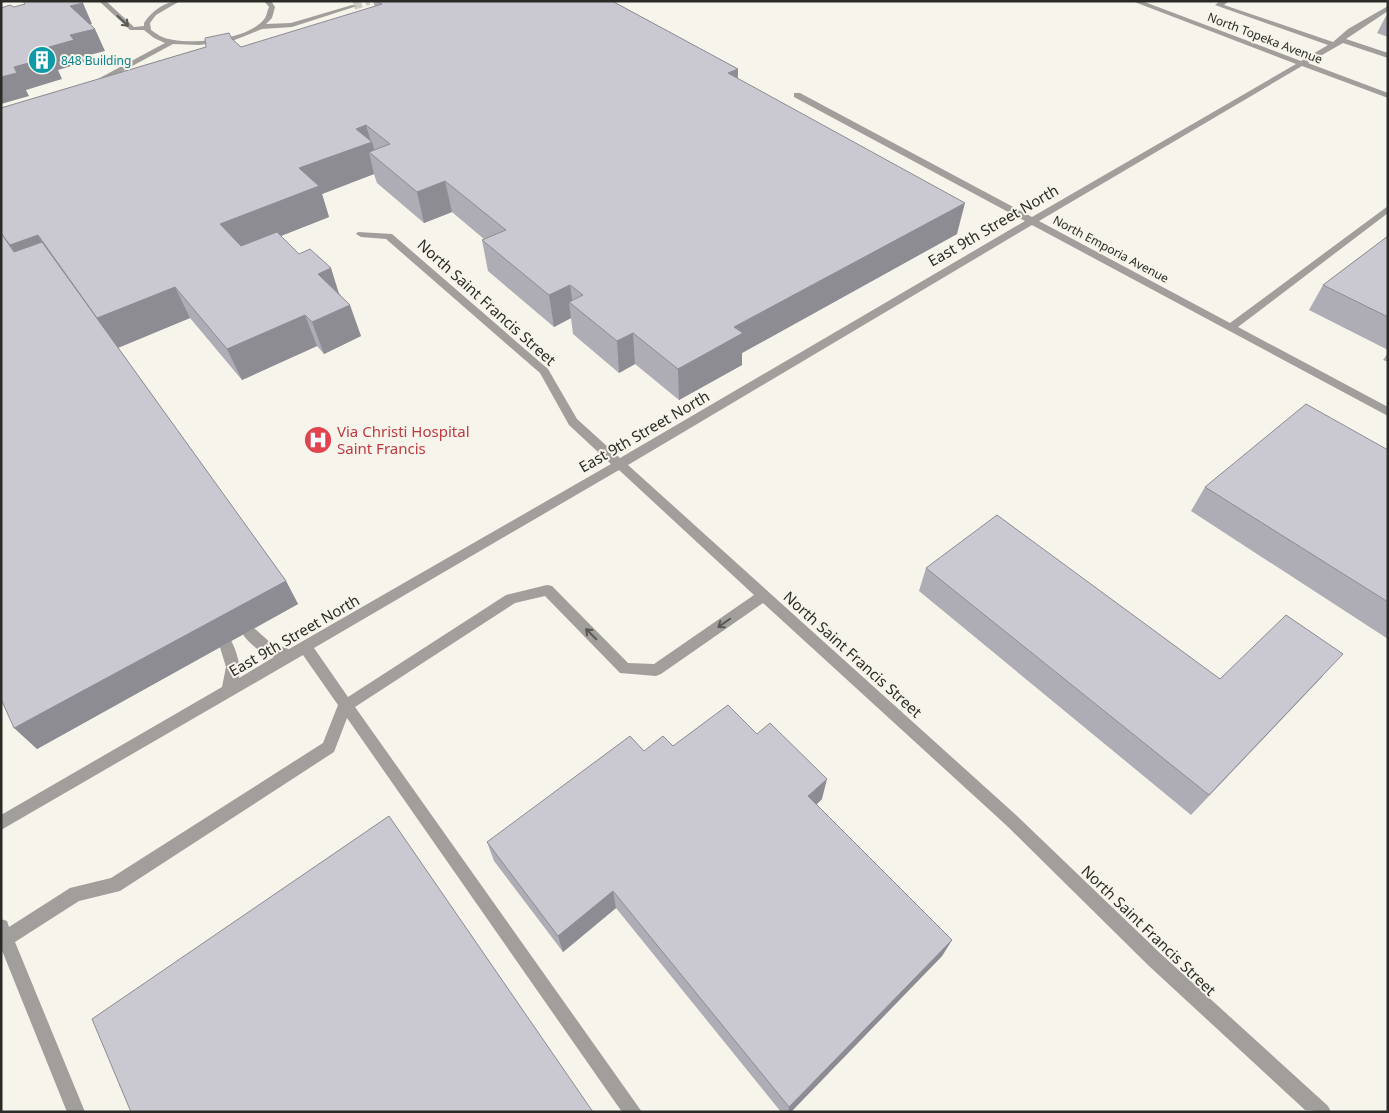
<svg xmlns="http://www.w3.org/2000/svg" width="1389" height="1113" font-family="'Noto Sans',sans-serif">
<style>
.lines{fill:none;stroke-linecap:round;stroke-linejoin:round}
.minor-tunnel{stroke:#ceccc4;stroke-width:8;stroke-dasharray:8 4;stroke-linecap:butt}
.minor{fill:#a19e9b;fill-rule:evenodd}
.wall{fill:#aeacb4}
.shaded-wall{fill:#8d8c92}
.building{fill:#cac8d1;stroke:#8d8c92}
.oneway{stroke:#5a5855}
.labels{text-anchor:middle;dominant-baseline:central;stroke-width:4;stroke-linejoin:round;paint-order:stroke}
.far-street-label{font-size:12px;fill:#2b2a26;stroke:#f7f4eb}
.far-culture-label{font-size:12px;fill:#0d838f;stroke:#f7f4eb;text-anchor:start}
.street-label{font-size:15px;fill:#2b2a26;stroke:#f7f4eb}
.health-label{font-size:15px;fill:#be3a42;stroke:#f7f4eb;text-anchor:start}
</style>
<rect width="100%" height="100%" fill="#f7f4eb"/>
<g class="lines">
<polyline class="minor-tunnel" points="354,6 369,1"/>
<g class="minor">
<path d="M99,1H106L134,27L144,26V23C152,11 165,1 180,1L156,15L150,23L151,30C157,34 162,38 169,39C192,45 250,40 265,18C267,15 267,11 269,7L264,1H271L275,7L272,18L266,24L291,23L352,5L357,6L292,27L262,29L232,41L199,45L173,44L97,85L93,83L94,81L165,43L154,38L144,30H130Z"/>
<path d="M1132,1H1142L1301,61L1328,45L1215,5L1220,1H1229L1224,5L1333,42L1348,29L1388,6V11L1346,39L1388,53V58L1343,43L1308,63L1388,93V98L1302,66L1039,221L1230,323L1388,206V213L1238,327L1388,407V416L1032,225L628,465L1016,815L1161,954L1328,1106L1331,1112L1305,1110L1149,966L1006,825L763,603L661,674L656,676L620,673L545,596L515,603L355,707L642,1112H622L347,718L334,752L120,891L79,901L15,942L85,1112H67L1,948V919L7,921L9,927L70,888L111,878L323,743L338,705L303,655L1,830V815L222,687L226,667L219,644L221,640L226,638L231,640C237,653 241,664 239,678L274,657C261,653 248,644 241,631L243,627L248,626L253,627L272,644L289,649L611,464L569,425L540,373L386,239L361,237L356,234L358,232L392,234L548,369L577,419L620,458L1025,221L794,97V93H800L1032,217L1296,64ZM619,470L754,595L654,664L628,663L552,586L547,585L506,595L348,697L314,648Z"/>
</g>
</g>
<g class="wall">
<polygon points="373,1 612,1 738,69 738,79 957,234 742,353 742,365 679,400 635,364 619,373 573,334 571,318 554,327 488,271 482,240 484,239 452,212 424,223 377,183 374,174 322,194 329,217 280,236 340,294 361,336 324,354 317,346 242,380 190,318 118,348 286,581 298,604 37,749 1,108 232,39 241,47 375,7"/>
<polygon points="1388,15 1388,37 1377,33 1386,16"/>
<polygon points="1388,236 1388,350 1309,310 1323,285"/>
<polygon points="1388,353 1388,362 1383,360"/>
<polygon points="1388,450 1388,639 1191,511 1205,487"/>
<polygon points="926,568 1220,679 1323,676 1191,815 919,591"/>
<polygon points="673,746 822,799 816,805 952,940 942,956 791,1112 781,1112 616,908 563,952 494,861 487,842 644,751"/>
</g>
<g class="shaded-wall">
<polygon points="83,3 92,24 80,28 70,6"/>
<polygon points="95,29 105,51 82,57 85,62 58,70 62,79 26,90 29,96 1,104 1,77 14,67 42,49 70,35"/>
<polygon points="738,69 737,99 728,73"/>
<polygon points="366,125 371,142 372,142 377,159 369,152 374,174 322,194 329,217 233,255 220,224 356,129"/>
<polygon points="445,181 452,212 424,223 417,192"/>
<polygon points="965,203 957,234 742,353 742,365 679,400 678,369 734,327"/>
<polygon points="38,235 56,267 29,277 10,245"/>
<polygon points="331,268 341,300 318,274"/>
<polygon points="570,285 573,305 569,302 571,318 554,327 549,295"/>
<polygon points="175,287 190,318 115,349 97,318"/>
<polygon points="350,305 361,336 324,354 312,322"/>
<polygon points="305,315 317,346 242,380 227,349"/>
<polygon points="633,333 635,364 619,373 617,341"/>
<polygon points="286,581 298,604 37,749 14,728"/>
<polygon points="827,779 822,799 804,816 808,796"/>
<polygon points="613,891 616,908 563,952 558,936"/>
<polygon points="952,940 942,956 791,1112 788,1112 789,1107"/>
</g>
<g class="building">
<polygon points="23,1 81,1 83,3 70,6 95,29 70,35 74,40 42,49 51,57 14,67 17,73 1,77 1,8 10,5 14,7 25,4"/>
<polygon points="377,1 612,1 738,69 728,73 965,203 734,327 743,333 678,369 633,333 617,341 569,302 583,295 570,285 549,295 482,240 506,230 445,181 417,192 369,152 390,144 366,125 356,129 372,142 299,168 319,186 220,224 241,246 277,232 299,254 310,249 331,268 318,274 350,305 312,322 305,315 227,349 175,287 97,318 38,235 10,245 1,233 1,108 206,47 205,38 229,33 232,39 241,47 382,4"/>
<polygon points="1,233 14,252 42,242 286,581 14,728 1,699"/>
<polygon points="1388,236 1388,317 1323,285"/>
<polygon points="1306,404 1388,450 1388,602 1205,487"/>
<polygon points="997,515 1220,679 1286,615 1343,654 1209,795 926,568"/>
<polygon points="728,705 757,734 770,723 827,779 808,796 952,940 789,1107 613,891 558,936 487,842 630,736 644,751 663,736 673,746"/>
<polygon points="389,816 593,1112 131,1112 92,1019"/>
</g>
<defs><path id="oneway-shaft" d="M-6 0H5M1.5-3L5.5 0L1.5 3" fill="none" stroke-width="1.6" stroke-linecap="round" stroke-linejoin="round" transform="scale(1.25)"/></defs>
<g class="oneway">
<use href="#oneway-shaft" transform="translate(123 21) rotate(43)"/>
<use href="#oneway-shaft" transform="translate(724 623) rotate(145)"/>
<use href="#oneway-shaft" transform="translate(591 634) rotate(-135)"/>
</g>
<defs>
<symbol id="building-disc" viewBox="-11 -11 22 22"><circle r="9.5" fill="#0f9aa8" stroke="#f7f4eb"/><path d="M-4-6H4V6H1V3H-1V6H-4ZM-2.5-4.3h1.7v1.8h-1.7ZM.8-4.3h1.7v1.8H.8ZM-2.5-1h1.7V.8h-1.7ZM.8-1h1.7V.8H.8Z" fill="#fff"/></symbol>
<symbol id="hospital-disc" viewBox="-11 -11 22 22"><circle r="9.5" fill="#e0444e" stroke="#f7f4eb"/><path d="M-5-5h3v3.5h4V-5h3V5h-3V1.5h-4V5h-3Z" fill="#fff"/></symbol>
</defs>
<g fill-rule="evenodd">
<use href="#building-disc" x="26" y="44" width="32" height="32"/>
<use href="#hospital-disc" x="302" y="424" width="32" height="32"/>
</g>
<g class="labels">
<g class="far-street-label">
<text transform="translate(1265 38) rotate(21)">North Topeka Avenue</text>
<text transform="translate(1111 249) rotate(28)">North Emporia Avenue</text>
</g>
<g class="far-culture-label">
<text x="61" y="60">848 Building</text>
</g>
<g class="street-label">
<text transform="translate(993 225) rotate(-30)">East 9th Street North</text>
<text transform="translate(487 302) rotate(42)">North Saint Francis Street</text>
<text transform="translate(644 431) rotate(-30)">East 9th Street North</text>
<text transform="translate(294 635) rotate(-30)">East 9th Street North</text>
<text transform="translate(853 654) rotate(42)">North Saint Francis Street</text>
<text transform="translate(1149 930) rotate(44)">North Saint Francis Street</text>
</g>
<g class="health-label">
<text x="337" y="431">Via Christi Hospital<tspan x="337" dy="17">Saint Francis</tspan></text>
</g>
</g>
<rect width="1389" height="1113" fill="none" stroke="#2b2a26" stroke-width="5"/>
</svg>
